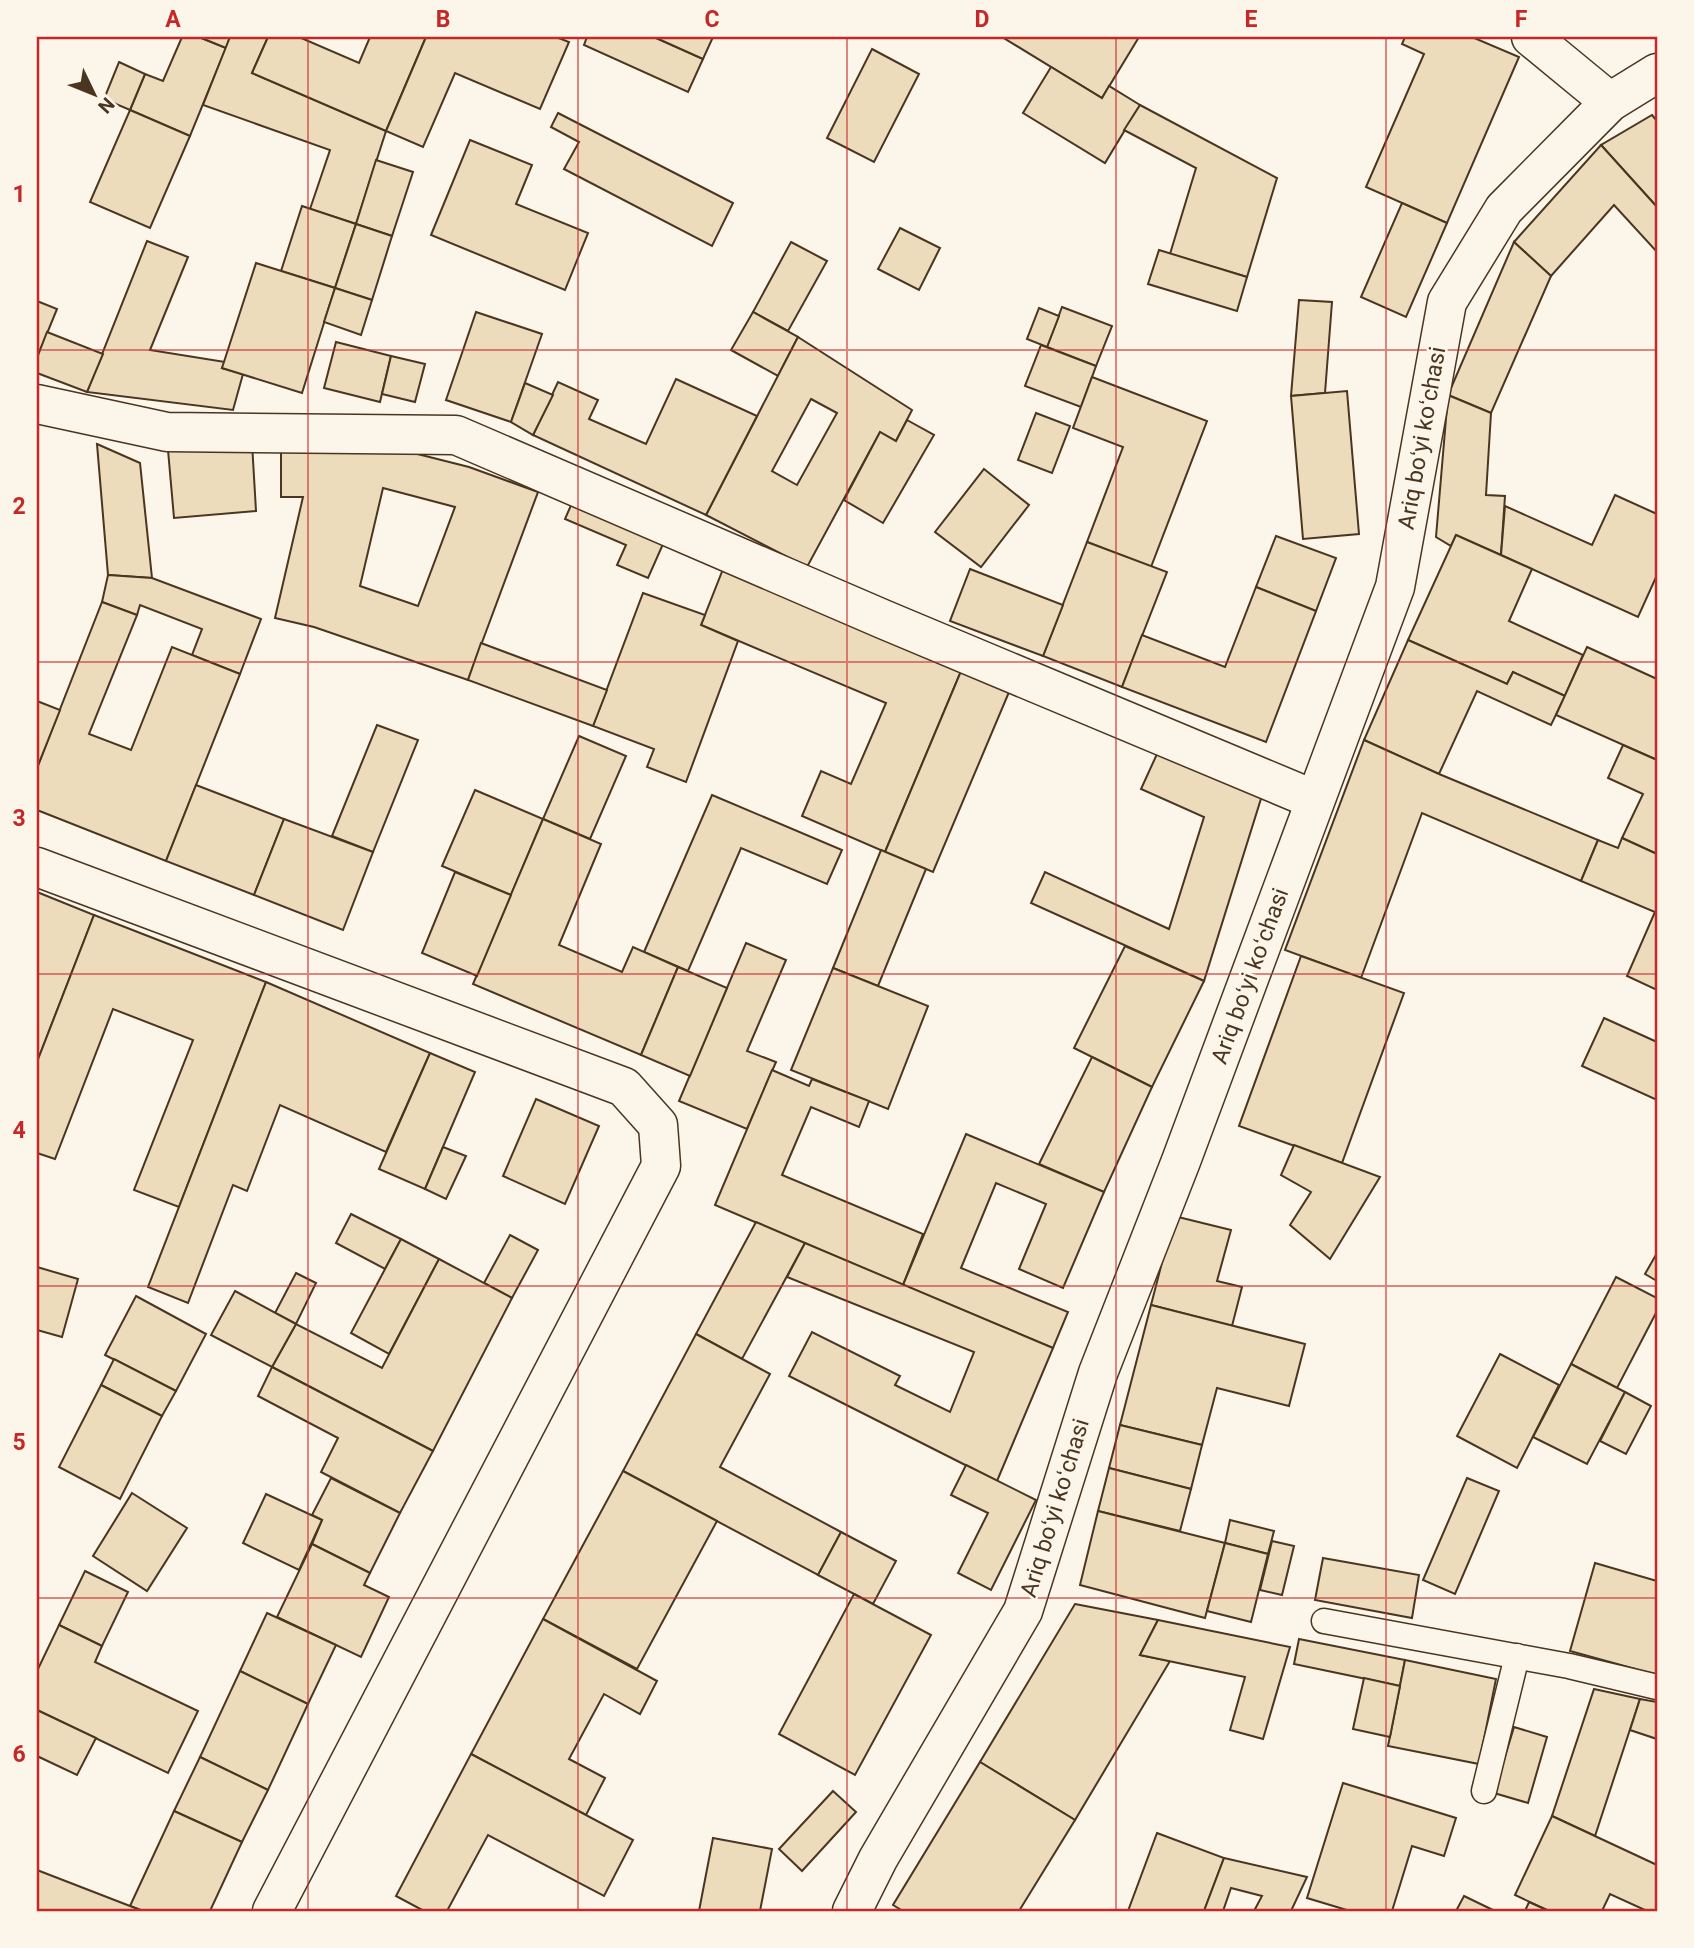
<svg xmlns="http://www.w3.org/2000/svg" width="1694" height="1948" font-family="Roboto,sans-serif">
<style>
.building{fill:#ecdcbc;stroke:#4a3520;stroke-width:2;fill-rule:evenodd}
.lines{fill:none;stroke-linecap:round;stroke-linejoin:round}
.lane-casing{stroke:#4a3520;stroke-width:27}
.street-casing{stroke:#4a3520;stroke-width:41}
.lane{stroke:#fbf6e9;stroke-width:24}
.street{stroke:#fbf6e9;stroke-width:38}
.grid{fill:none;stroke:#c62828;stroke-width:2;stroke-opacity:0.55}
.labels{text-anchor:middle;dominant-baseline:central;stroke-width:5;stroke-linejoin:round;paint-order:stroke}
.street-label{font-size:23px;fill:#4a3520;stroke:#fbf6e9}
.neatline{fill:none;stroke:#c62828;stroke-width:2.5}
.grid-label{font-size:23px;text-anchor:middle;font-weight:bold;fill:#c62828}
</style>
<rect width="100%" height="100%" fill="#fbf6e9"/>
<g class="building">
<polygon points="182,37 199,37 226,48 190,136 130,110 145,74 163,81"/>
<polygon points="199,37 230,37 226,48"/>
<polygon points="230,37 268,37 252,73 386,131 356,224 310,209 330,150 203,105"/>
<polygon points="268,37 299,37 359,63 370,37 426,37 386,131 252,73"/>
<polygon points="426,37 556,37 569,42 540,109 455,73 423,147 386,131"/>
<polygon points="587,37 654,37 703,59 688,92 584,45"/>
<polygon points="654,37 713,37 703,59"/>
<polygon points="1002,37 1139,37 1102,98"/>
<polygon points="1405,37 1472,37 1519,57 1447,223 1366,187 1424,54 1402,44"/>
<polygon points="872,49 919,74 874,162 827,138"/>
<polygon points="119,62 145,74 130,110 104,99"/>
<polygon points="1051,67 1102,98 1109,86 1140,105 1105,163 1023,113"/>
<polygon points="1140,105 1277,178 1247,277 1170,254 1196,168 1124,130"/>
<polygon points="130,110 190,136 150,228 90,202"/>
<polygon points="558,113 733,203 712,246 564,169 579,142 551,127"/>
<polygon points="1652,115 1657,121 1657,207 1601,145"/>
<polygon points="470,140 532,165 516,204 588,233 565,290 431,235"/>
<polygon points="1601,145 1657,207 1657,252 1614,205 1551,276 1514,242"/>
<polygon points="376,160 413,172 392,236 356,224"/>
<polygon points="1402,203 1447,223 1406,317 1361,297"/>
<polygon points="302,206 356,224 335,288 281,271"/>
<polygon points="356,224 392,236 372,300 335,288"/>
<polygon points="900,228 940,248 919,290 878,269"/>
<polygon points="147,241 188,257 150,350 225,362 222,368 243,374 233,410 87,392"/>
<polygon points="791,242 827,261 788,331 753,312"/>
<polygon points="1514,242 1551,276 1491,413 1448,395"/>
<polygon points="1159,250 1247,277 1237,311 1148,284"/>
<polygon points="256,263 335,288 302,393 222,368"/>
<polygon points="335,288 372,300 361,335 324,322"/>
<polygon points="1299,300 1332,302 1325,393 1291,396"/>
<polygon points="37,301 57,309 37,358"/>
<polygon points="1062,307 1112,326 1096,366 1047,347"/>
<polygon points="1039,308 1059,316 1047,347 1027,339"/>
<polygon points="476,312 542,334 511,422 446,400"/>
<polygon points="753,312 798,337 778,376 731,350"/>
<polygon points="47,332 103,354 87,392 37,373 37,358"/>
<path d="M798,337L912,410L896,441L880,432L807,567L706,515ZM811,399L837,413L797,485L772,471Z"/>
<polygon points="336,342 391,356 380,402 324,388"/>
<polygon points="1041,345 1096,366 1081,407 1025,386"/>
<polygon points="391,356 425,364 415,402 382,394"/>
<polygon points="1092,377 1207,421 1151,567 1087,542 1123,447 1073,428"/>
<polygon points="676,379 757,416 706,515 533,435 558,382 598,400 589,419 646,444"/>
<polygon points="525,383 553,395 533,435 511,422"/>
<polygon points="1347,391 1359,534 1303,539 1291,396"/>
<polygon points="1448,395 1491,413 1486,495 1505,496 1501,555 1456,535 1451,546 1436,537"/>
<polygon points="1036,413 1070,426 1052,473 1018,460"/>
<polygon points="907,420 934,435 883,523 844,500 880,432 896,441"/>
<path d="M358,439L469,467L538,492L468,680L314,627L275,618L303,497H281V440ZM383,488L455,507L418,606L360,586Z"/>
<polygon points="252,443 256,511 174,518 168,450"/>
<polygon points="97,444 140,463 152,578 108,575"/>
<polygon points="984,469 1029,505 981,567 935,532"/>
<polygon points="1615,495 1657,514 1657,575 1638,617 1501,555 1505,506 1592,545"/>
<polygon points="575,496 667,535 648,578 617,565 626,545 565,519"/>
<polygon points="1456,535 1532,569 1509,621 1583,655 1565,696 1513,672 1507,684 1408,640"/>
<polygon points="1276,536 1336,558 1316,611 1256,587"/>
<polygon points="1087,542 1167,572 1122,687 1043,656"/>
<polygon points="725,564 964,664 885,852 802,816 821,771 851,784 886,703 701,625"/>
<polygon points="970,569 1063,605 1043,656 950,621"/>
<polygon points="108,575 152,578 261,619 240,674 192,655 202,629 140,605 137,615 102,602"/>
<polygon points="1256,587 1316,611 1266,742 1122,687 1142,635 1225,667"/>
<polygon points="643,593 705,615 701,625 738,641 686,782 647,767 654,749 593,726"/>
<polygon points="102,602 137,615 89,734 131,750 172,647 240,674 166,861 37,810 37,768"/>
<polygon points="1408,640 1507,684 1513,672 1565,696 1551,725 1477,691 1439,774 1364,740"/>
<polygon points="481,643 607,690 593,726 468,680"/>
<polygon points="1587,647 1657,679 1657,760 1556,715"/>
<polygon points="964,664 1012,685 933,872 885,852"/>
<polygon points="37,701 60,710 37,768"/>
<polygon points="377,725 418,740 373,852 332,836"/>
<polygon points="579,736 626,756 590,839 543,819"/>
<polygon points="1364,740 1439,774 1598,840 1581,881 1422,813 1361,978 1285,950"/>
<polygon points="1162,743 1264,789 1204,981 1031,903 1045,872 1169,929 1204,817 1141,789"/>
<polygon points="1623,745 1657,760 1657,854 1622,838 1643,794 1608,778"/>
<polygon points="196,785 284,819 254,895 166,861"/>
<polygon points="475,790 543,819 511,895 442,866"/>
<polygon points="712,795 842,850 827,884 741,848 688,971 644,952"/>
<polygon points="284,819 373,852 343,930 254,895"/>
<polygon points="543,819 601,844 559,945 622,972 633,947 678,967 641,1055 473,984"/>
<polygon points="1622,838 1657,854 1657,990 1627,976 1655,912 1581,881 1598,840 1618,848"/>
<polygon points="881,850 926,869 878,986 833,968"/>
<polygon points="455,872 511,895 477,976 422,953"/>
<polygon points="37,892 94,915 37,1062"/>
<polygon points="94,915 266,982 179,1207 134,1190 193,1040 113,1009 55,1159 37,1153 37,1062"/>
<polygon points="746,943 786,960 747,1051 776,1062 747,1129 679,1101"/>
<polygon points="1125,946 1204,981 1152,1087 1074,1048"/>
<polygon points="1301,956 1404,993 1342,1163 1239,1126"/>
<polygon points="678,967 727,988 690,1076 641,1055"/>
<polygon points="833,968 928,1006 888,1109 791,1070"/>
<polygon points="266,982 430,1053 386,1152 280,1105 247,1191 233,1185 188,1303 148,1287"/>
<polygon points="1604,1018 1657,1042 1657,1100 1582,1066"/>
<polygon points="430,1053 475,1072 425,1189 379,1169"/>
<polygon points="1092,1057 1152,1087 1104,1192 1039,1164"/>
<polygon points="772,1070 809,1086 812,1079 869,1101 859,1127 811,1107 782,1175 923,1234 903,1285 715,1205"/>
<polygon points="536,1099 599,1126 565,1204 503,1176"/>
<polygon points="966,1134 1104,1192 1063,1288 1019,1269 1046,1204 996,1183 961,1268 1068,1312 1053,1348 903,1285"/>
<polygon points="1294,1145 1380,1177 1330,1259 1290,1225 1311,1192 1281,1175"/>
<polygon points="443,1147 466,1156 446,1199 425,1189"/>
<polygon points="351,1214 401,1239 385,1269 336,1243"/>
<polygon points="1174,1216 1231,1230 1217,1281 1242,1287 1232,1326 1151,1305"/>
<polygon points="756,1222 805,1243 742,1359 696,1334"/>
<polygon points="510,1235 538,1250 512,1298 484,1283"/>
<polygon points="401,1239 439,1259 389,1354 351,1333"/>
<polygon points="805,1243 1053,1348 997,1481 789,1376 812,1332 900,1376 895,1385 950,1412 974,1352 787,1277"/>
<polygon points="1657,1253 1657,1281 1645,1274"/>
<polygon points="439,1259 512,1298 433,1451 272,1367 296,1324 382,1368"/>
<polygon points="37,1267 78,1279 62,1337 37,1330"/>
<polygon points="296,1273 316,1283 296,1324 275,1313"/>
<polygon points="1616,1277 1657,1298 1657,1311 1617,1388 1571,1364"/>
<polygon points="235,1291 296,1324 272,1367 211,1335"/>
<polygon points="136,1296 206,1334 176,1391 105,1355"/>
<polygon points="1151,1305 1305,1344 1289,1406 1217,1388 1202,1445 1120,1425"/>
<polygon points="696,1334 770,1374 720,1467 841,1532 818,1575 623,1471"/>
<polygon points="1500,1354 1559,1385 1517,1468 1457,1436"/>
<polygon points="114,1359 176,1391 162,1416 101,1385"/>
<polygon points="1571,1364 1625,1392 1587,1464 1533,1437"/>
<polygon points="272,1367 433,1451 400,1513 321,1472 338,1438 258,1396"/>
<polygon points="101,1385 162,1416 120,1499 59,1467"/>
<polygon points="1625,1392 1651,1406 1626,1454 1600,1441"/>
<polygon points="1120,1425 1202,1445 1191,1489 1109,1468"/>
<polygon points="966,1465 1036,1500 991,1590 958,1573 988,1513 951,1495"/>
<polygon points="1109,1468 1191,1489 1180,1531 1098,1511"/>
<polygon points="623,1471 717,1521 637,1669 543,1619"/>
<polygon points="331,1478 400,1513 370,1573 312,1544 322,1520 312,1515"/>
<polygon points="1467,1478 1499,1491 1455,1594 1423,1580"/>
<polygon points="132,1493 187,1528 147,1591 93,1556"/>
<polygon points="266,1494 322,1520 299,1570 243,1543"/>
<polygon points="1098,1511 1225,1543 1205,1618 1080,1585"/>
<polygon points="1230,1520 1274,1531 1268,1554 1225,1543"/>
<polygon points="841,1532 896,1561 873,1604 818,1575"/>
<polygon points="1272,1541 1294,1546 1282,1595 1260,1590"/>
<polygon points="1225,1543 1268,1554 1251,1622 1207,1611"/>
<polygon points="312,1544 370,1573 364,1585 389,1597 361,1657 277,1617"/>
<polygon points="1323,1558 1419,1575 1412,1618 1315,1600"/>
<polygon points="1595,1563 1657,1581 1657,1675 1570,1651"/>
<polygon points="85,1571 128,1592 102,1646 59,1625"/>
<polygon points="854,1594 931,1635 855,1775 779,1734"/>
<polygon points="1075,1604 1158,1620 1140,1655 1170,1661 1075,1820 980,1762"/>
<polygon points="267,1613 336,1645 308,1704 240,1671"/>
<polygon points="543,1619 657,1681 640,1714 604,1694 569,1759 605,1778 586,1815 471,1754"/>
<polygon points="1158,1620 1290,1647 1263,1739 1230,1730 1245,1677 1140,1655"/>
<polygon points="59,1625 102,1646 95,1662 198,1711 168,1773 37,1710 37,1671"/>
<polygon points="1299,1639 1405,1660 1400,1686 1294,1664"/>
<polygon points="1405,1660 1496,1679 1479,1764 1388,1746"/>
<polygon points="240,1671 308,1704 268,1790 200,1757"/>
<polygon points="1364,1678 1400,1686 1390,1737 1353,1729"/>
<polygon points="1594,1689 1640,1699 1595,1836 1552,1816"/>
<polygon points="1640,1699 1657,1702 1657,1739 1630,1730"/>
<polygon points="37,1710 96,1738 77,1775 37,1756"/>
<polygon points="1514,1727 1547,1737 1528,1803 1494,1793"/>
<polygon points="471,1754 633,1840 604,1896 488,1835 447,1911 424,1911 396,1896"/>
<polygon points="200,1757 268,1790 242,1842 174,1811"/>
<polygon points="980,1762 1075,1820 1019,1911 903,1911 893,1905"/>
<polygon points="1343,1783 1456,1818 1444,1856 1412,1846 1392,1911 1350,1911 1307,1898"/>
<polygon points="833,1791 856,1812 802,1871 779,1849"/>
<polygon points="174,1811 242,1842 210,1911 143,1911 130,1906"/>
<polygon points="1552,1816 1657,1865 1657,1911 1647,1911 1610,1894 1602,1911 1549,1911 1515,1895"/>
<polygon points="1157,1833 1224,1858 1204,1911 1128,1911"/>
<polygon points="713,1838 772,1849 760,1911 699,1911"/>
<polygon points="1224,1858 1307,1877 1291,1911 1254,1911 1262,1896 1231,1888 1223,1911 1204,1911"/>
<polygon points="37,1870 130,1906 143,1911 37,1911"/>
<polygon points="1464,1896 1495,1911 1456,1911"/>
<polygon points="1529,1902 1549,1911 1525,1911"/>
</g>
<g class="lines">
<defs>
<g id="lane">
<polyline points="1324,1621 1569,1666 1657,1687"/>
<polyline points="1484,1791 1517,1656"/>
</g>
<g id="street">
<polyline points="1531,37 1610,102"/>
<polyline points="37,404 167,432 456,435 885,620 1315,800"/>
<polyline points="37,867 624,1087 658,1125 661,1166 272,1911"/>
<polyline points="852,1911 878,1859 1023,1611 1098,1373 1181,1161 1395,587 1447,302 1504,209 1610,102 1657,73"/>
</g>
</defs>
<use href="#lane" class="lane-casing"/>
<use href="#street" class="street-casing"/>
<use href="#lane" class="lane"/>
<use href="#street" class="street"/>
</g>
<path class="grid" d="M308,37V1911M578,37V1911M847,37V1911M1116,37V1911M1386,37V1911M37,350H1657M37,662H1657M37,974H1657M37,1286H1657M37,1598H1657"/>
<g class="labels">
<g class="street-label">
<text transform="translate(1422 438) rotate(-80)">Ariq boʻyi koʻchasi</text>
<text transform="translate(1250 976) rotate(-70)">Ariq boʻyi koʻchasi</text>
<text transform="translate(1055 1508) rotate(-73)">Ariq boʻyi koʻchasi</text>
</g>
</g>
<rect width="1694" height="1948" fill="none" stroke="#fbf6e9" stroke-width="77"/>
<g transform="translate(94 94) rotate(133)" stroke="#fbf6e9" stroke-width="5" paint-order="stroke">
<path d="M0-5L12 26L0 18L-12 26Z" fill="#4a3520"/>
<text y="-10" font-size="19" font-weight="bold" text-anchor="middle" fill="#4a3520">N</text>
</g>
<rect x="38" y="38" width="1618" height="1872" class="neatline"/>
<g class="grid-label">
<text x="173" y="27">A</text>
<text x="443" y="27">B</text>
<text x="712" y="27">C</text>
<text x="982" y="27">D</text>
<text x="1251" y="27">E</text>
<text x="1521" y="27">F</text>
<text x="19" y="202">1</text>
<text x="19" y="514">2</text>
<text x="19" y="826">3</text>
<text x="19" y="1138">4</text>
<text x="19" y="1450">5</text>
<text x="19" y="1762">6</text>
</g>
</svg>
